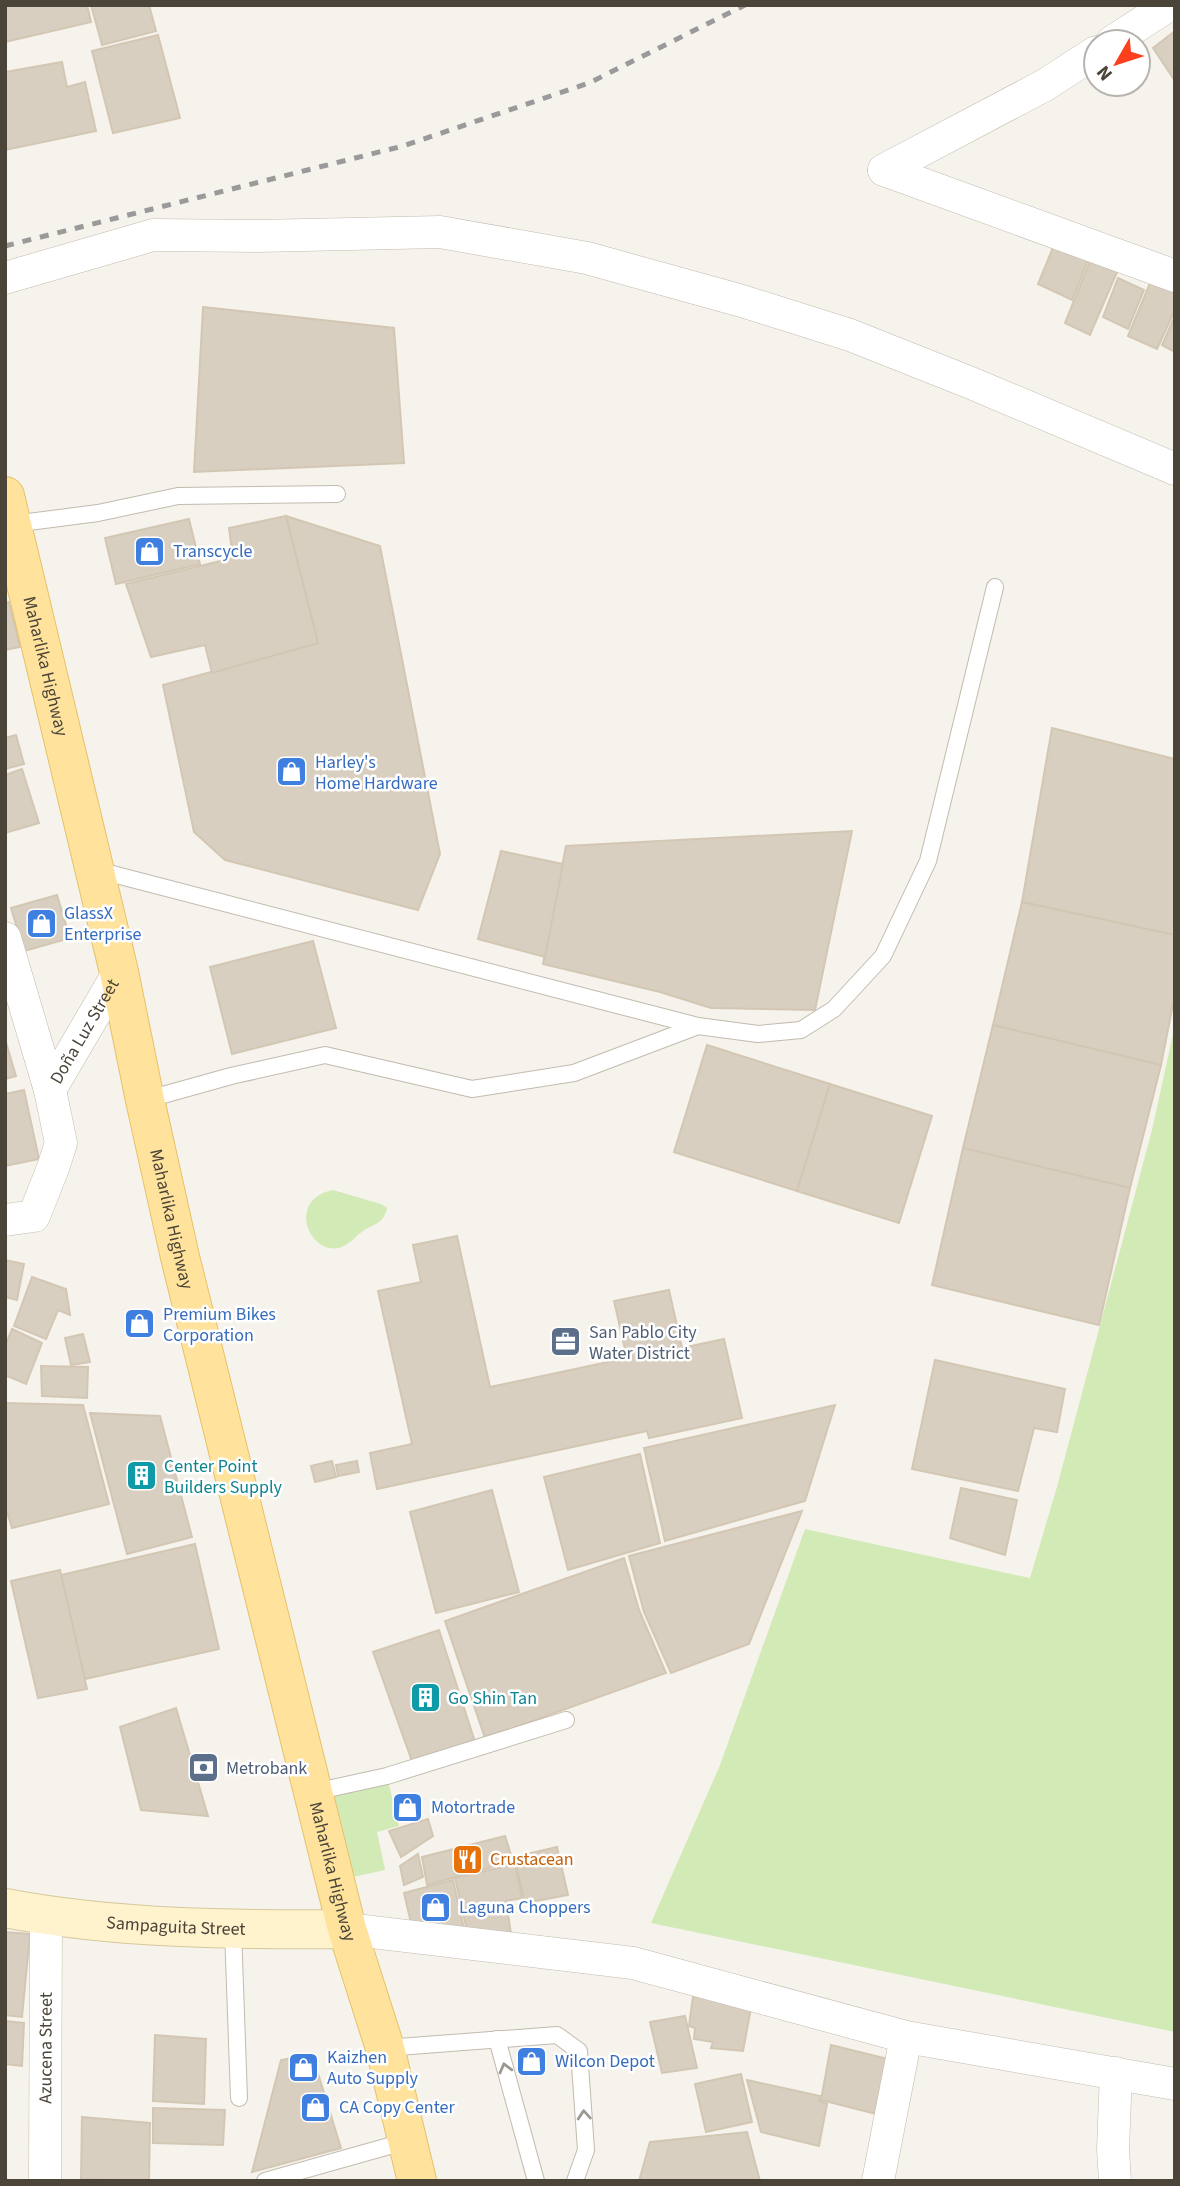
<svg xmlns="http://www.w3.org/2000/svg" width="1180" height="2186" font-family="'Source Sans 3',sans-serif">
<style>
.green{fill:#d2eab5}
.building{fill:#d8cfc1;stroke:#d3c7b4;stroke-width:2}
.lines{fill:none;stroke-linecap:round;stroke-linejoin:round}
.lane-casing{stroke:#c2bbae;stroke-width:18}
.street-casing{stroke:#c2bbae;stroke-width:33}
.secondary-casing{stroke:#d6c79b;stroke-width:40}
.primary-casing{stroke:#e6c16a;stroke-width:40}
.lane{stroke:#fff;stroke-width:16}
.street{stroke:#fff;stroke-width:32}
.secondary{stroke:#fff3cd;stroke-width:38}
.primary{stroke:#ffe39c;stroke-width:38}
.rail{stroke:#9a9a9a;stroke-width:5;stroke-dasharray:9 9;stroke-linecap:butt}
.oneway{stroke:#9c9892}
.labels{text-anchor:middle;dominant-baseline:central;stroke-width:5;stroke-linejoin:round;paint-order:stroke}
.shop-label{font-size:18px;fill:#366cbe;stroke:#fff;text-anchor:start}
.street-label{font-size:18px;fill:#4b4439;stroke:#fff}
.service-label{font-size:18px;fill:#4e5e75;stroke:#fff;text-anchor:start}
.culture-label{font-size:18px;fill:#0d838f;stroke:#fff;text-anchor:start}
.food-label{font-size:18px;fill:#c56008;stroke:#fff;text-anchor:start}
</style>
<rect width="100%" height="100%" fill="#f6f3ec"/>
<g class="green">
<polygon points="1175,1025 1175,2032 651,1923 720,1765 805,1529 1030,1578 1057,1487 1152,1130"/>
<path d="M333,1190L381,1204L387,1208C384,1222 377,1223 366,1229C356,1235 350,1245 339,1248C308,1254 287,1199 333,1190Z"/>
<polygon points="387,1776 399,1826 377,1832 385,1870 348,1878 314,1792"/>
</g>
<g class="building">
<polygon points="5,5 87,5 91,22 5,42"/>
<polygon points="91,5 149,5 156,31 102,45"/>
<polygon points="1175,31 1175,81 1153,48"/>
<polygon points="158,35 180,118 113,133 92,51"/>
<polygon points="62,62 67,87 85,82 96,131 5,150 5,72"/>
<polygon points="1054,245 1088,260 1072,300 1038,284"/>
<polygon points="1090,261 1117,272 1090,335 1065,323"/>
<polygon points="1155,271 1175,281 1175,310 1157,349 1128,336"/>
<polygon points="1118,278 1144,290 1128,329 1103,317"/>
<polygon points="203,307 394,328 404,463 194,472"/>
<polygon points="1175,316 1175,352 1162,345"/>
<polygon points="286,516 380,546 440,854 418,910 225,860 194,832 163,685 318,643"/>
<polygon points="286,516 318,643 212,673 205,645 151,657 126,584 233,558 229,528"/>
<polygon points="189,519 200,564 116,584 105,538"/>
<polygon points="9,602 20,647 5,650 5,603"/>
<polygon points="1052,728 1175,759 1175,935 1022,902"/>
<polygon points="16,735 24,764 5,769 5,738"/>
<polygon points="22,769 39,823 5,833 5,775"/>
<polygon points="852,831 815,1010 711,1008 660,992 543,964 566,846"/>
<polygon points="501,851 563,864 545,957 478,939"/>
<polygon points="57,895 70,938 24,951 11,908"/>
<polygon points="1022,902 1175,935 1175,994 1161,1065 993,1025"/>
<polygon points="313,941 336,1028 232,1054 210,967"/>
<polygon points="993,1025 1161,1065 1130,1188 963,1148"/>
<polygon points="5,1039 16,1076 5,1079"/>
<polygon points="707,1045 830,1084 797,1191 674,1152"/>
<polygon points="830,1084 932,1116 899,1223 797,1191"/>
<polygon points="24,1090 39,1159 5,1166 5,1094"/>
<polygon points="963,1148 1130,1188 1099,1325 932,1285"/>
<polygon points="457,1236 490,1387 627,1358 614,1301 669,1290 682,1348 724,1339 742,1418 649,1438 647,1431 377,1489 370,1453 412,1444 378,1291 421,1282 413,1245"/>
<polygon points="5,1260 24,1264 17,1300 5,1297"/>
<polygon points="32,1277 66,1289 70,1315 58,1310 46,1339 14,1326"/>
<polygon points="12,1329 42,1343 26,1384 5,1375 5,1346"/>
<polygon points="83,1334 90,1362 71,1365 65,1338"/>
<polygon points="935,1360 1065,1389 1057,1432 1034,1428 1018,1491 912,1469"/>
<polygon points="41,1366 88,1367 87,1398 42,1396"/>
<polygon points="5,1403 83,1405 109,1504 12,1528 5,1505"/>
<polygon points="835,1405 805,1501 665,1541 644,1448"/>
<polygon points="90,1413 160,1416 192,1537 127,1554"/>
<polygon points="640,1454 660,1543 568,1570 544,1477"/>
<polygon points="332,1461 336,1477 315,1482 311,1466"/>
<polygon points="357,1461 359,1472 338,1476 336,1465"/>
<polygon points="961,1488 1017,1500 1005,1555 950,1538"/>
<polygon points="492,1490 519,1592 436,1613 410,1512"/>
<polygon points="802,1511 749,1644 671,1673 644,1612 629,1556"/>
<polygon points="195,1544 219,1649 85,1679 61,1575"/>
<polygon points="624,1558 639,1610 666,1673 485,1738 445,1621"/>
<polygon points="60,1570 87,1689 38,1698 11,1581"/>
<polygon points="439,1630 476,1745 413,1764 373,1652"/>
<polygon points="176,1708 208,1816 141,1810 120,1727"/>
<polygon points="428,1819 433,1836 401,1857 389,1831"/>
<polygon points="505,1836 513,1861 427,1885 422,1857"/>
<polygon points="557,1847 568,1895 525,1903 514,1857"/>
<polygon points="418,1854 423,1877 404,1885 400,1866"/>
<polygon points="515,1864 522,1898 506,1901 511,1934 467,1931 455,1878"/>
<polygon points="453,1880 464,1929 412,1927 404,1893"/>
<polygon points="5,1932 30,1934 22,2017 5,2015"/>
<polygon points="693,1996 752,2003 743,2051 711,2048 713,2042 694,2039 695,2028 689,2026"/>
<polygon points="685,2016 697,2068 662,2073 650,2022"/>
<polygon points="5,2021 24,2023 22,2066 5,2064"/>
<polygon points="155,2035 206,2039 204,2104 153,2101"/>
<polygon points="831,2045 888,2059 884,2116 821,2100"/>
<polygon points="312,2054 341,2148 252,2172 281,2060"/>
<polygon points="741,2074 752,2122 706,2132 695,2084"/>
<polygon points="747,2080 820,2096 819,2101 827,2104 819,2146 761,2132"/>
<polygon points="153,2108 225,2110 223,2145 153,2143"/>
<polygon points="82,2117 150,2123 149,2181 81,2179"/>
<polygon points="747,2132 760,2181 639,2181 650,2142"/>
</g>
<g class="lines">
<defs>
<g id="lane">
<polyline points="13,524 98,513 178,496 337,494"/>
<polyline points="97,870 698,1026 758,1034 801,1030 834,1009 883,956 928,861 995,587"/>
<polyline points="145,1100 231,1076 325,1055 472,1089 574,1073 698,1026"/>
<polyline points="314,1792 387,1776 566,1720"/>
<polyline points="233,1930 239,2098"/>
<polyline points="497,2039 536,2181"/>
<polyline points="385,2048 557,2035 579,2051 586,2150 575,2181"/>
<polyline points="265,2181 407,2141"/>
</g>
<g id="street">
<polyline points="1112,42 1169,5"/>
<polyline points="884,170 1175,276"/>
<polyline points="884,170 1045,85 1096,52"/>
<polyline points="5,278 153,235 259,236 440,232 587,258 742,301 850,335 971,383 1175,469"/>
<polyline points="5,938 50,1090 61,1143 53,1168 34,1216 5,1220"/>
<path id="s1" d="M50,1090L119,972"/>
<polyline points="347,1929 633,1963 906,2037 1175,2084"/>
<path id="s2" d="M45,2181L46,1916"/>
<polyline points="878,2181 906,2037"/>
<polyline points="1115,2181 1113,2149 1116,2073"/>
</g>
<g id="secondary">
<path id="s3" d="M5,1908C115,1929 235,1930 347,1929"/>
</g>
<g id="primary">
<path id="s4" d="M5,496L119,972L145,1100L180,1257L347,1929L385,2048L417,2181"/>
</g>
</defs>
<use href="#lane" class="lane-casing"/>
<use href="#street" class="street-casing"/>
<use href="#secondary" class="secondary-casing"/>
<use href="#primary" class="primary-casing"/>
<use href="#lane" class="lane"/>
<use href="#street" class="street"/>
<use href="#secondary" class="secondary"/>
<use href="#primary" class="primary"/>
<polyline class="rail" points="5,246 403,146 589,83 745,5"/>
</g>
<defs><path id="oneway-chevron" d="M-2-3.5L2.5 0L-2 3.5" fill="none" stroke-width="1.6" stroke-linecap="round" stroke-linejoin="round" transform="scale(1.75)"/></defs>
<g class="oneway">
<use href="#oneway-chevron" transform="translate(505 2068) rotate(-105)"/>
<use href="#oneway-chevron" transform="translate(584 2115) rotate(-94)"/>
</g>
<defs>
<symbol id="shop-square" viewBox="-11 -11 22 22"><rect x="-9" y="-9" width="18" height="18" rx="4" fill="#3f7fe0" stroke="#fff"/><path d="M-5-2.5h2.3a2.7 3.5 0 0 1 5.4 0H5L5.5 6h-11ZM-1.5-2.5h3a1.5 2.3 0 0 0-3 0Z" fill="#fff"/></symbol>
<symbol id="office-square" viewBox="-11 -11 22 22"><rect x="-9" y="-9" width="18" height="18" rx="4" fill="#5c6f8a" stroke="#fff"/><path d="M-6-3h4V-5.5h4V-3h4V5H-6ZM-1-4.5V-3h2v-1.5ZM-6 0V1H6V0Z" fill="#fff"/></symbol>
<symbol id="building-square" viewBox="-11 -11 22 22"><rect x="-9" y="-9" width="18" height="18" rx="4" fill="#0f9aa8" stroke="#fff"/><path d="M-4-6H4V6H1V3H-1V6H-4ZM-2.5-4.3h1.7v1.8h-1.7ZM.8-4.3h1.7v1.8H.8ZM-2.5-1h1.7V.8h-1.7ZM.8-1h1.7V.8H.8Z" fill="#fff"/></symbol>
<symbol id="bank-square" viewBox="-11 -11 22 22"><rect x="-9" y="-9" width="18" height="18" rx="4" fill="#5c6f8a" stroke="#fff"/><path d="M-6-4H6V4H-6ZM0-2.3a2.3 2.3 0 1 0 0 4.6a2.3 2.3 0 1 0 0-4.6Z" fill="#fff"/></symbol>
<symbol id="restaurant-square" viewBox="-11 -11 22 22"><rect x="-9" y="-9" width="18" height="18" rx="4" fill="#e8710a" stroke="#fff"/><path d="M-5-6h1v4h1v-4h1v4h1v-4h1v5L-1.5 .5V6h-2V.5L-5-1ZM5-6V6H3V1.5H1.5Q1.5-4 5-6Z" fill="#fff"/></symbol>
</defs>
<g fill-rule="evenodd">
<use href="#shop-square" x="132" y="534" width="35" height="35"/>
<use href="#shop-square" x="274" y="754" width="35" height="35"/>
<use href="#shop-square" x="24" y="906" width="35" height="35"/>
<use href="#shop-square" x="122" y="1306" width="35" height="35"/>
<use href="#office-square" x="548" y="1324" width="35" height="35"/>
<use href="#building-square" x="124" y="1458" width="35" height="35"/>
<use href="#building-square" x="408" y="1680" width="35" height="35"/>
<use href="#bank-square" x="186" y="1750" width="35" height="35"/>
<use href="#shop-square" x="390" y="1790" width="35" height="35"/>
<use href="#restaurant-square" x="450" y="1842" width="35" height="35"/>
<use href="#shop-square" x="418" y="1890" width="35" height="35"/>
<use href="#shop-square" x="514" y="2044" width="35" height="35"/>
<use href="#shop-square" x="286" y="2050" width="35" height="35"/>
<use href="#shop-square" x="298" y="2090" width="35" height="35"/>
</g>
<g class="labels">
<g class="shop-label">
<text x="173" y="551">Transcycle</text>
<text x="315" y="762">Harley's<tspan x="315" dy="21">Home Hardware</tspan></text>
<text x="64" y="913">GlassX<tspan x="64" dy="21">Enterprise</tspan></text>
<text x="163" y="1314">Premium Bikes<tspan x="163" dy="21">Corporation</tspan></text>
<text x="431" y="1807">Motortrade</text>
<text x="459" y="1907">Laguna Choppers</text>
<text x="327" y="2057">Kaizhen<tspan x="327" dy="21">Auto Supply</tspan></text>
<text x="555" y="2061">Wilcon Depot</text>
<text x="339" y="2107">CA Copy Center</text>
</g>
<g class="street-label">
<text stroke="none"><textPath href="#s4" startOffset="175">Maharlika Highway</textPath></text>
<text stroke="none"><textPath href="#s1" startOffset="68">Doña Luz Street</textPath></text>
<text stroke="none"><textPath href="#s4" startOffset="742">Maharlika Highway</textPath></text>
<text stroke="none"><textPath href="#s4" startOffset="1414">Maharlika Highway</textPath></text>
<text stroke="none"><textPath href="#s3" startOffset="172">Sampaguita Street</textPath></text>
<text stroke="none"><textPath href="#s2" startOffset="133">Azucena Street</textPath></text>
</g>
<g class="service-label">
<text x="589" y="1332">San Pablo City<tspan x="589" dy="21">Water District</tspan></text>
<text x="226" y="1768">Metrobank</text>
</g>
<g class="culture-label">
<text x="164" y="1466">Center Point<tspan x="164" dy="21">Builders Supply</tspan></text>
<text x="448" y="1698">Go Shin Tan</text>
</g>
<g class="food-label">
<text x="490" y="1859">Crustacean</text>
</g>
</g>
<rect width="1180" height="2186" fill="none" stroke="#4b4439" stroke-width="14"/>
<g transform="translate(1117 63) rotate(231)"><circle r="33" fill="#ffffff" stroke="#b7b4b0" stroke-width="2"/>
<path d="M0-5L12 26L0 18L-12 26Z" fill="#fc3f1d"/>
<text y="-10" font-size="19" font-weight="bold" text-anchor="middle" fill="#4b4439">N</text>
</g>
</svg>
